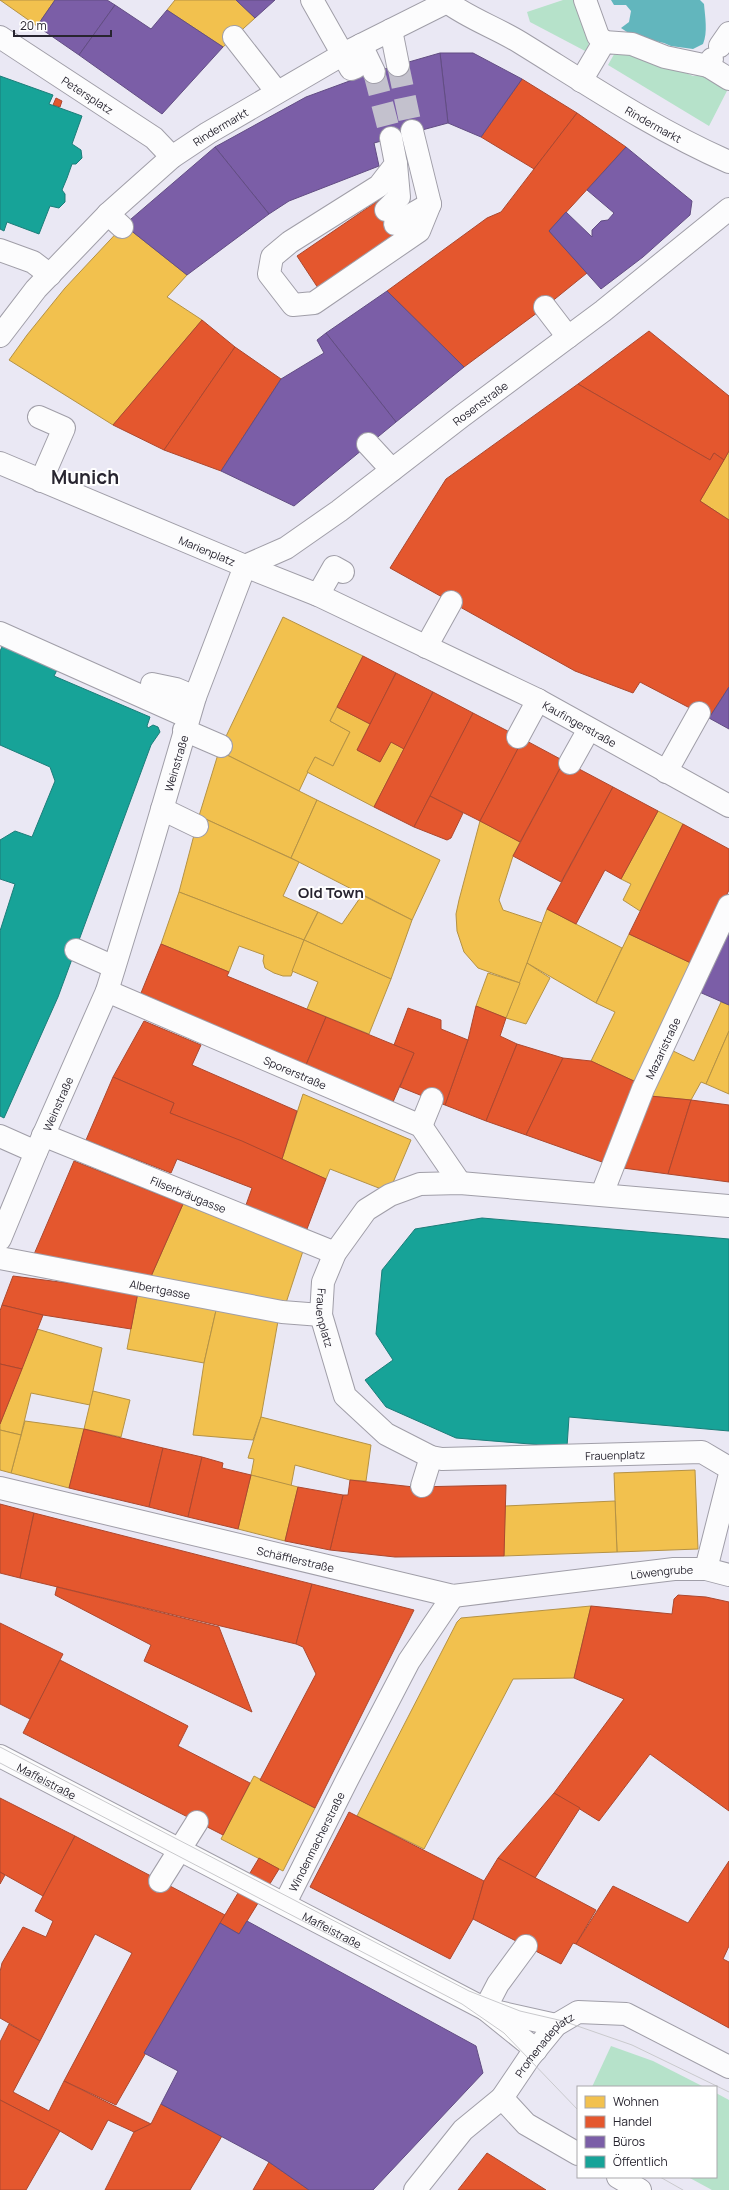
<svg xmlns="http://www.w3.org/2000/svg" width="729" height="2190" font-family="Manrope,sans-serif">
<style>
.green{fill:#b6e2ca}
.water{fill:#62b6bd}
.homes{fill:#f2c14e;stroke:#b59245}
.shops{fill:#e4572e;stroke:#ac482f}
.offices{fill:#7b5ea7;stroke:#624d83}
.public{fill:#17a398;stroke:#1c7d79}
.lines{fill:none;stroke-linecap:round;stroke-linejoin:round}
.minor-tunnel{stroke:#c3c1cd;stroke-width:22;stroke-dasharray:22 11;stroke-linecap:butt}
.minor-casing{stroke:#a09ea8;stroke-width:24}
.minor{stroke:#fcfcfd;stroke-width:22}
.tram{stroke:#c9c9cc;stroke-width:1}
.labels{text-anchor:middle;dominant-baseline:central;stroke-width:4;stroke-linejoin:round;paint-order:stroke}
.street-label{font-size:11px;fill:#282530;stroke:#fff}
.district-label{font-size:15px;font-weight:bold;fill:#282530;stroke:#fff}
.town-label{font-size:19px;font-weight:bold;fill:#282530;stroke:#fff}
</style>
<rect width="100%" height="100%" fill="#eae8f4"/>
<g class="green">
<polygon points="563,0 578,0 590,37 587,52 530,22 527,12"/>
<polygon points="617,49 634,51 693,76 706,74 729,87 709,126 608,65"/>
<polygon points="611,2046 653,2061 704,2087 592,2087"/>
<polygon points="716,2093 729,2100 729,2190 712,2190 688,2177 716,2177"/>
</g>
<path class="water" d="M611,0H700L704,4C705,16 708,33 703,44L693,49L671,46L664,43L633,36L621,28L629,22L631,11L626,5H614Z"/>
<g class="homes">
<polygon points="0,0 55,0 37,26"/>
<polygon points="175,0 236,0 255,18 223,47 167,10"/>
<polygon points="124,225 187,275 167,297 202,320 113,425 9,360 27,335 65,288"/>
<polygon points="729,451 729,520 700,501"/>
<polygon points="283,617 363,656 330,721 350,732 333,766 315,757 299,791 219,751"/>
<polygon points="337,707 370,724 357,750 380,762 391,742 404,749 374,807 307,772 315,757 333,766 350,732 330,721"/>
<polygon points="219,751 317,800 291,858 199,816"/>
<polygon points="317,800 440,860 412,920 291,858"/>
<polygon points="658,811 683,824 640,911 623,900 631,884 621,879"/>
<polygon points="199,816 299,862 283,896 318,912 304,940 179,892"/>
<polygon points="480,821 520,842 513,856 499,900 503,910 542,923 520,983 478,968 464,952 457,931 456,914 459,900"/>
<polygon points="179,892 304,940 291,976 283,976 274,973 265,968 263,961 264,955 239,946 229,972 161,944"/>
<polygon points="362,895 412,920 391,979 304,940 318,912 342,924"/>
<polygon points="547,909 622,948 596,1003 527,963"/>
<polygon points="629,934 693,964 636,1082 591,1061 615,1012 596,1003"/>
<polygon points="304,940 391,979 369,1034 307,1009 318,982 292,971"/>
<polygon points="527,963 550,978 526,1024 506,1018"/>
<polygon points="488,973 520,983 506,1018 476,1006"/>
<polygon points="721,1002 729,1005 729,1031 706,1084 701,1082 691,1100 650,1096 669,1049 694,1061"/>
<polygon points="729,1031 729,1094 706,1084"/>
<polygon points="303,1094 411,1140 389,1192 330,1169 326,1179 282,1159"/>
<polygon points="183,1204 303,1251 285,1306 149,1281"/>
<polygon points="138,1292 217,1306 204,1363 127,1349"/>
<polygon points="217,1306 278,1321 261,1417 253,1440 193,1435 204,1363"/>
<polygon points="37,1329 102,1348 90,1405 31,1393 21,1435 0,1430 0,1424"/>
<polygon points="93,1391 130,1400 121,1437 84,1429"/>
<polygon points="261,1417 371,1445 366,1481 350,1480 295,1465 291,1486 251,1475 254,1459 248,1458"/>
<polygon points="25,1421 84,1429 69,1488 11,1473"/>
<polygon points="0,1430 21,1435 11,1473 0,1470"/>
<polygon points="695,1470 698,1549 617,1552 614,1473"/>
<polygon points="251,1475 298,1487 285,1541 238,1529"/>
<polygon points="615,1501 617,1552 504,1556 505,1506"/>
<polygon points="591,1606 574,1678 513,1679 424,1849 357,1816 457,1622 461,1618"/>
<polygon points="254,1776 315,1808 283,1871 221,1839"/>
</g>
<g class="shops">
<polygon points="522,79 577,113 534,169 481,137"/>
<polygon points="56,98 62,101 60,107 53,105"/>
<polygon points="577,113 626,147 549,231 587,273 545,307 464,367 387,291 487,218 501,212"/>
<polygon points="379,200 401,232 318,288 297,256"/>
<polygon points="202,320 235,347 164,450 113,425"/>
<polygon points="649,331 729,396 729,451 724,460 714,453 710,460 578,384"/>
<polygon points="235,347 281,379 221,471 164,450"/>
<polygon points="578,384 710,460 714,453 724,460 700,501 729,520 729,687 709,718 640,682 633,693 575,671 390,568 446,479"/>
<polygon points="363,656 396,673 370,724 337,707"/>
<polygon points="396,673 433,692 404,749 391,742 380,762 357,750"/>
<polygon points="433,692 473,713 414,827 374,807"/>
<polygon points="473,713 523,739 480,821 430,796"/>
<polygon points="523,739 564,761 520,842 480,821"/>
<polygon points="564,761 613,787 561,882 513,856"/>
<polygon points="613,787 658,811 621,879 605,870 576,924 547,909"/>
<polygon points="430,796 463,813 451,838 447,840 414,827"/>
<polygon points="683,824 729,849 729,890 693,964 629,934"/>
<polygon points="161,944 229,972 227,976 326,1017 306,1065 141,993"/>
<polygon points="476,1006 506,1018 500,1036 517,1044 486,1121 445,1105 468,1040"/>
<polygon points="408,1008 441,1020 441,1029 468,1040 445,1105 400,1087 414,1053 394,1045"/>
<polygon points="326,1017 414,1053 393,1102 306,1065"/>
<polygon points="144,1021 201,1045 192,1065 297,1111 282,1159 170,1113 174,1103 113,1077"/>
<polygon points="517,1044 563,1058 526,1135 486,1121"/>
<polygon points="563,1058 591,1061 636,1082 602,1162 526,1135"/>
<polygon points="113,1077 174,1103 170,1113 242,1141 326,1179 307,1229 246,1205 252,1188 226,1178 177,1159 171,1173 86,1140"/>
<polygon points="650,1096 691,1100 668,1174 623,1168"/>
<polygon points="691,1100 729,1105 729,1182 668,1174"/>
<polygon points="74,1161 183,1204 149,1281 32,1259"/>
<polygon points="13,1276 138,1292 131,1329 43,1315 2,1305"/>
<polygon points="2,1305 43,1315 22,1369 0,1364 0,1311"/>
<polygon points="0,1364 22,1369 0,1424"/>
<polygon points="84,1429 163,1448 149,1507 69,1488"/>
<polygon points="163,1448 202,1457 188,1517 149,1507"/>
<polygon points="202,1457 223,1463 222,1468 251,1475 238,1529 188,1517"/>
<polygon points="350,1480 414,1487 506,1485 504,1556 395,1557 330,1550 343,1495 348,1495"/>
<polygon points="298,1487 343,1495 330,1550 285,1541"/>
<polygon points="0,1504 34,1513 20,1578 0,1573"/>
<polygon points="34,1513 312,1584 296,1644 20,1578"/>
<polygon points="312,1584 414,1610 315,1808 260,1780 316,1674 303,1647 296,1644"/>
<polygon points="57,1587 219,1627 252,1712 144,1661 151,1645 55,1595"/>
<polygon points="678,1595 706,1597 729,1602 729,1811 650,1754 599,1821 554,1793 624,1699 574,1678 591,1606 672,1614 674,1599"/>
<polygon points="0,1623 63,1654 30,1719 0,1704"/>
<polygon points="60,1660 188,1726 178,1746 250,1783 223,1835 23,1733"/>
<polygon points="554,1793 580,1808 535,1878 498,1858"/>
<polygon points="0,1798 75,1836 43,1896 0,1872"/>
<polygon points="349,1812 484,1881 473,1919 450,1959 310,1887"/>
<polygon points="75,1836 225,1915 116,2105 64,2081 132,1953 95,1934 40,2041 0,2018 0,1972 2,1963 23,1927 46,1937 53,1921 35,1911"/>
<polygon points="259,1858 279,1869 239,1934 220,1923"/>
<polygon points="498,1858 596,1910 576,1944 573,1943 561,1964 473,1919 484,1881"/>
<polygon points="729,1861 729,1946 723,1959 729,1962 729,2028 576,1944 613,1886 688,1923"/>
<polygon points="0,1872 5,1875 0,1884"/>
<polygon points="9,2024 40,2041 13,2092 49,2111 64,2081 151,2124 134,2132 108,2120 92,2150 60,2131 0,2100 0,2042"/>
<polygon points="0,2100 60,2131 26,2190 0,2190"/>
<polygon points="161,2104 222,2136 190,2190 105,2190 134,2132 151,2124"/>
<polygon points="487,2153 546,2190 458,2190"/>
<polygon points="269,2162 309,2190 253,2190"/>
</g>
<g class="offices">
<polygon points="55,0 107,0 115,5 79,55 37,26"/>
<polygon points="236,0 275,0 255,18"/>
<polygon points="115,5 151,29 167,10 223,47 162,114 79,55"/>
<polygon points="440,53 473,53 522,79 481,137 448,123"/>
<polygon points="440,53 448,123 374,143 379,166 289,201 269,214 215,147 306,97 374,72"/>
<polygon points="215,147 269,214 187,275 124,225"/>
<polygon points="626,147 692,201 690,215 643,257 601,289 549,231 566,212 592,237 592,230 601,221 608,220 614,213 587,190"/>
<polygon points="387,291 464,367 396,422 326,333"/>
<polygon points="326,333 396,422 294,506 221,471 281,379 324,353 317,340"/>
<polygon points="729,687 729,729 709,718"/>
<polygon points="729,921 729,1005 697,991"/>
<polygon points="247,1921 476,2046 483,2073 373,2190 309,2190 269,2162 161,2104 178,2071 144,2053 220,1923 239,1934"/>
</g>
<g class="public">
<polygon points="0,76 53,95 49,104 82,116 72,144 81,150 82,158 76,164 72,164 67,178 62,190 65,194 65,202 59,208 50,206 39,234 7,222 4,231 0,229"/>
<polygon points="0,643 57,670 54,676 150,717 147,726 148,728 153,725 158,727 160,732 151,745 58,997 4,1118 0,1116 0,931 15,884 0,879 0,840 15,831 32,837 55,781 50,767 0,745 0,651 2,647"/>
<polygon points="482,1218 729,1239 729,1431 569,1417 567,1447 456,1438 386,1407 365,1380 393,1360 376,1334 382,1270 415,1229"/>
</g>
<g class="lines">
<g class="minor-tunnel">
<polyline points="398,65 412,131"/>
<polyline points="374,72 391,138"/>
</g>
<defs>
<g id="minor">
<polyline points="312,0 351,69 356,67"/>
<polyline points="585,0 598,36 604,42"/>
<path id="s1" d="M447,2C470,19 497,28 521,43C589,85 656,130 729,162"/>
<polyline points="391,30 398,65"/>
<path id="s2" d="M0,37L154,138L172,157"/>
<polyline points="234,37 277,92"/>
<polyline points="361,45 374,72"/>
<polyline points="720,46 729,33"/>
<polyline points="708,66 729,79"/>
<polyline points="581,81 604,42 632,44 665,57 708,66 712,59"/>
<polyline points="391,138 396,164 379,186 290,242 272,257 269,274 293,305 314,303 419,231 430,204 412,131"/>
<polyline points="386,210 399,197 396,164"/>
<polyline points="108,214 122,227"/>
<polyline points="395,224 430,204"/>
<polyline points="0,250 33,262 50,275"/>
<polyline points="545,307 568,337"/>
<path id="s3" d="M0,336L36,289L108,214L172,157L208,133L347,52L451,0"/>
<polyline points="39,417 64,428 41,481"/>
<polyline points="368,444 392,470"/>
<path id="s4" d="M0,463L245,566L318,595L538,700L729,806"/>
<path id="s5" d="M245,566L286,548L339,511L462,416L603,311L729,209"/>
<polyline points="318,595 334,567 343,572"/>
<polyline points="0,633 188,717"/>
<polyline points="426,647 451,602"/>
<polyline points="152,684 176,689 195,697"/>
<polyline points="184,730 221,746"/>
<polyline points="518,737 538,700"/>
<polyline points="570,763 589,729"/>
<polyline points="666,772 699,713"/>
<polyline points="162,809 197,826"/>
<polyline points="76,950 114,967"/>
<path id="s6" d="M107,991L421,1126L460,1183"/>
<polyline points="421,1126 432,1099"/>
<path id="s7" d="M43,1135L335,1253"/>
<polyline points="0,1136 36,1152"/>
<path id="s8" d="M602,1194L643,1089L729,906"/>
<path id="s9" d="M729,1206L460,1183L420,1184L390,1195L366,1210L335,1253L323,1282L321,1315L345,1396L386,1434L431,1457L442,1459L702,1452L729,1468"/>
<path id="s10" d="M0,1239L36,1152L107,991L146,864L195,697L245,566"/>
<path id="s11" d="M0,1258L282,1312L321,1315"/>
<polyline points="422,1486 431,1457"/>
<path id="s12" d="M0,1488L453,1596L674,1569H706L729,1575"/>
<polyline points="706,1569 729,1478"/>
<path id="s13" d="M0,1756L485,2009L556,2025"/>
<polyline points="160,1881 197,1822"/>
<path id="s14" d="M285,1903L347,1780L409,1661L453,1596"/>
<polyline points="526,1946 498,1984 485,2009 536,2050"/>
<path id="s15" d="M578,2154L526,2124L502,2098L529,2058L556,2025L578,2012L626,2014L729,2067"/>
<polyline points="618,2177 640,2190"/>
<polyline points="415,2190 463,2130 502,2098"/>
</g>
</defs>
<use href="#minor" class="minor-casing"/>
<use href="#minor" class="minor"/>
<g class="tram">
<polyline points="0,1747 469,1991 520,2011 563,2021 632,2045 729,2092"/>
<polyline points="0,1763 462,2004 504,2033 578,2110"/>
<polyline points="660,2177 683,2190"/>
</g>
</g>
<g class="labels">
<g class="street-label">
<text stroke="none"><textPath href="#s2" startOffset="105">Petersplatz</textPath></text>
<text stroke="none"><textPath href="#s1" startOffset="240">Rindermarkt</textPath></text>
<text stroke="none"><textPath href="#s3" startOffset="306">Rindermarkt</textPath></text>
<text stroke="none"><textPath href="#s5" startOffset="287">Rosenstraße</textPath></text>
<text stroke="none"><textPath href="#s4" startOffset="225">Marienplatz</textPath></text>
<text stroke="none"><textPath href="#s4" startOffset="636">Kaufingerstraße</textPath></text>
<text stroke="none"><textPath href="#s10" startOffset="508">Weinstraße</textPath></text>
<text stroke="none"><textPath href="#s8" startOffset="158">Mazaristraße</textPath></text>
<text stroke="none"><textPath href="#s6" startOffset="205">Sporerstraße</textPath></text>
<text stroke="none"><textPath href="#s10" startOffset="147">Weinstraße</textPath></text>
<text stroke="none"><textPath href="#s7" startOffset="157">Filserbräugasse</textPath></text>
<text stroke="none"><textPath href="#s11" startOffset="163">Albertgasse</textPath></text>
<text stroke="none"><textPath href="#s9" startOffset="491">Frauenplatz</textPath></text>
<text stroke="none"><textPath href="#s9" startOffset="863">Frauenplatz</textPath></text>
<text stroke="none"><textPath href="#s12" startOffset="304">Schäfflerstraße</textPath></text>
<text stroke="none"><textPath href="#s12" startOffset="676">Löwengrube</textPath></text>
<text stroke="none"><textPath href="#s13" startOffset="53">Maffeistraße</textPath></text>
<text stroke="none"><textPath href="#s14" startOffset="69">Windenmacherstraße</textPath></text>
<text stroke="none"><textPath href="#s13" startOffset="375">Maffeistraße</textPath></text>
<text stroke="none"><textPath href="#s15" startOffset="164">Promenadeplatz</textPath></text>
</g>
<g class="district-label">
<text x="331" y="892">Old Town</text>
</g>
<g class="town-label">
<text x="85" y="477">Munich</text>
</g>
</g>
<rect x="577" y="2086" width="140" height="92" fill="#ffffff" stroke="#a9a8ac"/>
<rect x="585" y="2096" width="20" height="12" fill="#f2c14e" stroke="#a9a8ac"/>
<text x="613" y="2106" font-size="12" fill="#282530">Wohnen</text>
<rect x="585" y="2116" width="20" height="12" fill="#e4572e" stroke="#a9a8ac"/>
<text x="613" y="2126" font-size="12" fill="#282530">Handel</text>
<rect x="585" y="2136" width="20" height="12" fill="#7b5ea7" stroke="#a9a8ac"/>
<text x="613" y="2146" font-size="12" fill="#282530">Büros</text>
<rect x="585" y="2156" width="20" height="12" fill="#17a398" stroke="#a9a8ac"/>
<text x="613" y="2166" font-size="12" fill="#282530">Öffentlich</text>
<path d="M14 30v6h97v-6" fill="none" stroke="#282530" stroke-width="2"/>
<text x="20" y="30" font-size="12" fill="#282530" stroke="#ffffff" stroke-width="3" paint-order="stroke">20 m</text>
</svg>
